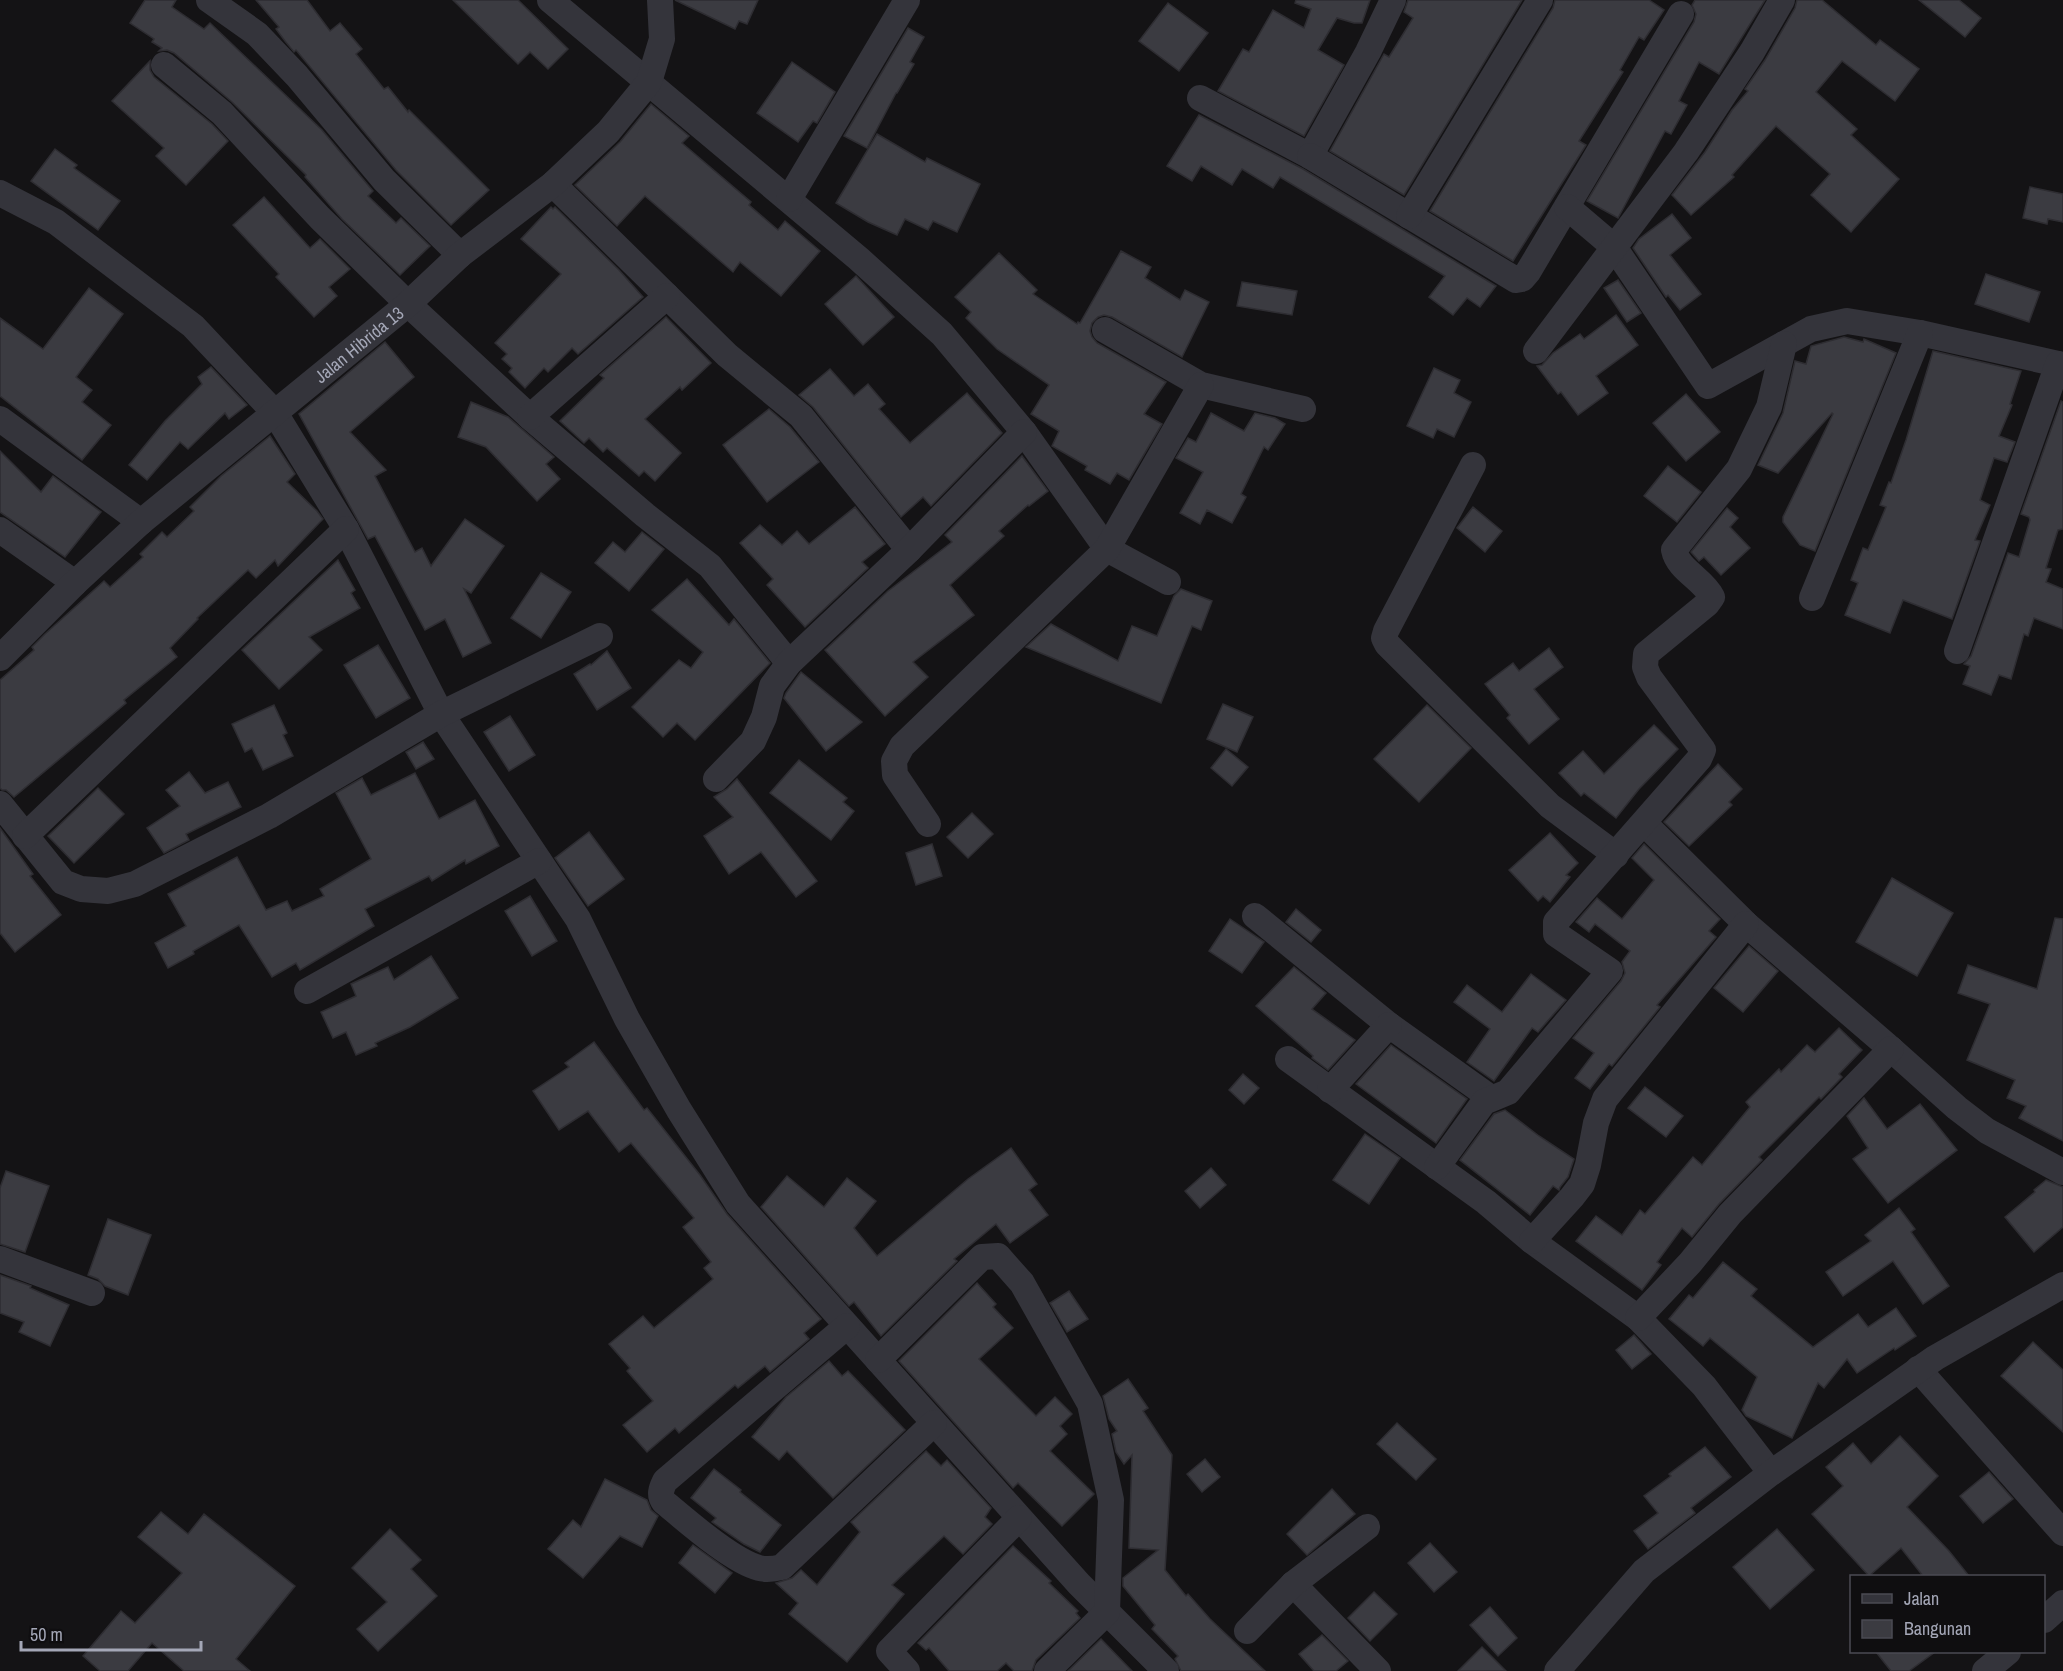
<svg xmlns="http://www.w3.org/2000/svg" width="2063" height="1671" font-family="'Archivo Narrow',sans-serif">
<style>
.building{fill:#3b3b41;stroke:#2e2d32;stroke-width:1.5}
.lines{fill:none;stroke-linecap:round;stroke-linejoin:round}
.minor{stroke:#34343b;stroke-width:26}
.labels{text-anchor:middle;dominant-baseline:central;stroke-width:4.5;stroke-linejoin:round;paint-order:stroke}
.street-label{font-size:18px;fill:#a4a7b7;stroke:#0f0e10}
</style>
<rect width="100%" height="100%" fill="#141315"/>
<g class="building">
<polygon points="145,0 176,0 172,7 204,29 210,23 322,130 373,191 368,196 396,223 401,218 430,246 400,275 342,219 305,177 306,175 232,102 174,53 167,50 159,51 162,48 152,42 154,39 130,23"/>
<polygon points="256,0 307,0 330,31 340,23 362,49 356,54 384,89 388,87 408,112 409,110 489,190 451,225 396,170 296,50 294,52 285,41 276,29 279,27"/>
<polygon points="453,0 518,0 568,49 548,69 530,52 518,64"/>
<polygon points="675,0 758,0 747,24 739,21 735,29"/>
<polygon points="1296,0 1370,0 1362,23 1354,23 1337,18 1318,50 1344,65 1304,136 1218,91 1243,49 1249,52 1273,10 1304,28 1311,9 1295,3"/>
<polygon points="1408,0 1522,0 1404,195 1330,151 1384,54 1389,57 1413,18 1404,12"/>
<polygon points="1555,0 1649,0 1664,10 1644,40 1639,37 1620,70 1623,72 1579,141 1586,145 1513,261 1430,211 1553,8"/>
<polygon points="1695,0 1765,0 1719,74 1699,62 1679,101 1687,105 1671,134 1665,131 1618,218 1587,201 1694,22 1696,14 1692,5"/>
<polygon points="1797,0 1822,0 1876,45 1880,40 1919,69 1895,101 1842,61 1816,92 1857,129 1851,135 1899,179 1851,232 1811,195 1830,174 1776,126 1732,175 1734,177 1691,215 1672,195 1705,152 1732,110 1748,91 1745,89 1765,60 1795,8"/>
<polygon points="1919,0 1959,0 1981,18 1965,37"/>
<polygon points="1168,3 1208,33 1179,71 1139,41"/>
<polygon points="908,28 924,37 910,62 914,64 897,93 896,93 867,148 844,136"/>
<polygon points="150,61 150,70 154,77 212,124 228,141 186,185 156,156 164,148 112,101"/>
<polygon points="792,62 835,92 817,123 813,121 798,142 757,113"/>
<polygon points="651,104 689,136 682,143 751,202 749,205 778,230 785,221 820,251 781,296 740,262 733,272 645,196 617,226 575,185 620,142"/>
<polygon points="1199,115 1303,169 1496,286 1480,307 1467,298 1453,315 1429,297 1445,276 1280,177 1273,188 1242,169 1232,185 1201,166 1192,181 1167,166"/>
<polygon points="877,134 925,162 927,158 980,184 957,232 933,221 928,230 905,219 897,235 868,222 836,203"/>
<polygon points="55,149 77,165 74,168 120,201 98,230 31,181"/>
<polygon points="2030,187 2063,194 2063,222 2048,219 2047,224 2023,218"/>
<polygon points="264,197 310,248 320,239 350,269 329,287 337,296 314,317 276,277 279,274 233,225"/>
<polygon points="551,207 553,209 555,207 619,270 643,297 578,354 572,348 548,372 544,368 525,388 509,372 512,368 502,359 507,354 495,343 561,274 521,239"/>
<polygon points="1672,214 1691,238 1670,255 1701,294 1680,310 1668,295 1666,297 1633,248 1639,239"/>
<polygon points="1121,251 1151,267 1145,278 1180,300 1185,290 1209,302 1182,357 1112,317 1104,315 1098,317 1092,323 1090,331 1092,337 1097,343 1166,382 1144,414 1162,424 1129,480 1117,473 1110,484 1085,470 1087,466 1052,446 1059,431 1031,414 1049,385 997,349 966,318 971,312 955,297 999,253 1037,290 1033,294 1077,324 1078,322 1080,323"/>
<polygon points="1986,274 2040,292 2029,322 1975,304"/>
<polygon points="856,276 894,317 863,345 825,304"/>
<polygon points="1618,280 1641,313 1627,322 1604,288"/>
<polygon points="1242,282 1297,291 1292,315 1237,306"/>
<polygon points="89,288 123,314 76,377 92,390 82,402 111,425 82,460 0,396 0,318 43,349"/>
<polygon points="1616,315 1638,345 1596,376 1608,393 1578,415 1561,392 1558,394 1537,366 1542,365 1553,353 1580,334 1584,339"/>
<polygon points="666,317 711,363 682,390 680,387 645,419 681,453 655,481 644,471 639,476 607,448 603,452 589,438 584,443 560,421 604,378 600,375"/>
<polygon points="1844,337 1863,342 1864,339 1896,353 1815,551 1800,545 1783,522 1783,517 1833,414 1832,413 1778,473 1758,465 1783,413 1795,361 1806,364 1811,346"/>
<polygon points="385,342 414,377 350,432 386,470 375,476 415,552 422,548 431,566 465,519 504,546 471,593 464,589 491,643 463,657 445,619 425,630 375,536 368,539 299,414"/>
<polygon points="1933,351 2021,371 2010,404 2012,405 1999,436 2015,442 2007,462 1994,458 1980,500 1990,505 1975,540 1980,541 1952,619 1903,600 1890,633 1845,615 1858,583 1851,580 1863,548 1868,550 1886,507 1880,505 1889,482 1891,483 1906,440"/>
<polygon points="211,367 247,405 229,419 225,413 188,449 180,442 147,480 129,465 165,421 202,384 198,377"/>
<polygon points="1434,368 1460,380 1454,393 1471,402 1454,437 1437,429 1433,438 1407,426"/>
<polygon points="830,369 854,396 868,384 885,404 879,409 910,443 967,393 1002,433 931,506 923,497 901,517 813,407 799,395"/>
<polygon points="1686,394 1720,432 1686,461 1653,423"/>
<polygon points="2061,401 2063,402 2063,529 2058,530 2046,568 2051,569 2046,582 2063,589 2063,629 2034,618 2028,636 2024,634 2011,679 1999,675 1991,695 1963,684 1970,666 1964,664 1971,656 2008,553 2019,557 2030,520 2029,517 2021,514"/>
<polygon points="471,402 508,417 554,457 546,464 560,479 537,501 486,447 458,437"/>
<polygon points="769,409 790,427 819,462 767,502 723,445"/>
<polygon points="1211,413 1244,431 1255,413 1275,418 1285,424 1268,450 1264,447 1241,494 1246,497 1232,523 1207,510 1200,524 1180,513 1203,472 1176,458 1188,438 1196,442"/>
<polygon points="270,436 295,474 287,482 317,511 323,519 278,566 275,560 256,578 248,570 197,618 198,619 170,648 177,657 124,700 126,703 99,726 14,797 6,790 2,790 0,788 0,680 34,650 32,647 45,634 104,581 110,587 143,557 140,554 162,532 167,537 194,511 190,507 221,476"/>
<polygon points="0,451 41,492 53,476 101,512 65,557 0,512"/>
<polygon points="1022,456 1048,491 1029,506 1028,505 999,531 1004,536 950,585 974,615 913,662 928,677 885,716 825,650 888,591 952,542 945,535"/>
<polygon points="1668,466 1701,492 1677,522 1644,496"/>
<polygon points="855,507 885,544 862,562 868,568 805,627 767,585 773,579 740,543 760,525 782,545 797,531 809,544"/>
<polygon points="1473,507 1502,531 1485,552 1457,528"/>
<polygon points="1727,508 1738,518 1730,527 1750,548 1721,575 1704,557 1699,561 1691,552"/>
<polygon points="642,532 664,549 629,591 595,563 613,542 625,552"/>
<polygon points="338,560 355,590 351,593 360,608 309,637 322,650 279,689 242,650"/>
<polygon points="541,573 571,592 541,638 511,618"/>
<polygon points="687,579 729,625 734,619 770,663 695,740 677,723 663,737 632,707 679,660 691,668 703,652 652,610"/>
<polygon points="1181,589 1212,601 1201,630 1192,626 1161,703 1026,647 1051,624 1118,661 1132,626 1157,636 1174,596"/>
<polygon points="378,645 410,698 376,718 344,665"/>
<polygon points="1549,648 1563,667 1534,689 1559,719 1529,744 1507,718 1510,715 1485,684 1513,663 1519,671"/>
<polygon points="607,651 631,688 597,710 574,674 590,664 591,665"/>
<polygon points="801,672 862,722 826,751 784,698 786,693"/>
<polygon points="1223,704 1253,717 1237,752 1207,739"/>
<polygon points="274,705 287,733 283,735 293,756 263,770 252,748 245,752 232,724"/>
<polygon points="1427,705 1471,748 1419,802 1374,759"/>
<polygon points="510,716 535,755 509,771 484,732"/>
<polygon points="1654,725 1678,749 1639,789 1616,818 1584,793 1581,796 1559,773 1583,751 1604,774"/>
<polygon points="423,742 434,759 416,769 406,752"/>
<polygon points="1226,749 1248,767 1232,786 1211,768"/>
<polygon points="799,760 847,798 843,802 854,811 831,840 770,793"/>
<polygon points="1718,764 1742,789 1729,802 1732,805 1689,846 1664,822"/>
<polygon points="189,772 205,793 228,782 241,807 186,834 189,840 164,853 147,828 180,806 166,790"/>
<polygon points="415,773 439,819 475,800 499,846 466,864 465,860 432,881 429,876 365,909 374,926 300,970 296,963 272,977 239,925 193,951 194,954 168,968 155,943 186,926 168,894 237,857 266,910 287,901 292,911 324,896 320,889 371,859 336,793 362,778 371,795"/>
<polygon points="737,779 817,881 796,897 761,852 729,874 704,836 733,817 714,797 727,789"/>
<polygon points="98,788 124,814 74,863 48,836"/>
<polygon points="972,813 993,834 968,858 947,837"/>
<polygon points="0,828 33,874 30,876 61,915 15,952 0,933"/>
<polygon points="589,832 624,879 588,906 555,858"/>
<polygon points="1550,833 1578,863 1566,875 1570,877 1550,902 1543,896 1538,901 1509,870"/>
<polygon points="932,844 942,876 916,885 906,853"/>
<polygon points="1644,844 1720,919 1709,931 1716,937 1657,1005 1660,1007 1612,1066 1609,1064 1590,1089 1575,1078 1594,1053 1573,1038 1621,981 1625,973 1622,962 1630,951 1595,924 1589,932 1576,922 1597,898 1622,919 1654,880 1632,858"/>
<polygon points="1892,878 1953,913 1917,976 1856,942"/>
<polygon points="530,896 557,941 532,956 505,911"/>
<polygon points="1296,909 1321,930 1311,942 1286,922"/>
<polygon points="2055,918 2063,919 2063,1141 2019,1118 2026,1106 2007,1098 2015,1080 1967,1060 1990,1004 1958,993 1968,965 2037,989"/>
<polygon points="1230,919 1264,942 1242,973 1209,951"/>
<polygon points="1749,946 1778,971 1743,1012 1714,988"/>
<polygon points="431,956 458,998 410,1027 375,1043 377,1046 356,1055 346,1032 333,1038 321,1012 356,996 351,984 388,967 394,980"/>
<polygon points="1294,967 1326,993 1312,1009 1355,1040 1328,1070 1312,1058 1313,1056 1256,1006"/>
<polygon points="1531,974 1566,1000 1538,1032 1532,1028 1494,1081 1467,1062 1490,1029 1454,1002 1467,985 1502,1012"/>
<polygon points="1839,1028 1862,1050 1839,1074 1842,1077 1821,1099 1819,1097 1759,1157 1762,1160 1719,1204 1692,1237 1682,1228 1657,1262 1661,1265 1642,1290 1576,1241 1596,1216 1622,1235 1640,1210 1645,1214 1693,1157 1702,1165 1750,1107 1746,1102 1779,1069 1781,1072 1807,1045 1815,1052"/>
<polygon points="594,1042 644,1110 647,1108 700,1175 727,1214 821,1319 804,1333 809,1339 770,1372 765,1366 738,1388 735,1385 679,1433 675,1428 647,1452 623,1425 653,1401 627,1371 630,1368 609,1344 643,1316 654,1328 713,1279 704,1268 711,1262 683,1227 694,1218 631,1143 619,1152 588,1111 559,1130 533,1091 569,1067 565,1063"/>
<polygon points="1391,1045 1467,1099 1436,1143 1356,1084"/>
<polygon points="1243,1074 1259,1088 1244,1104 1229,1090"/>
<polygon points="1645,1087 1683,1116 1666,1137 1628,1108"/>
<polygon points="1864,1098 1887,1129 1920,1104 1957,1150 1888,1203 1853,1159 1868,1148 1847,1116"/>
<polygon points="1505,1110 1539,1136 1574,1159 1568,1177 1560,1187 1559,1190 1553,1186 1530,1215 1460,1160 1494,1114"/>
<polygon points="1365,1134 1400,1158 1369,1204 1333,1180"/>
<polygon points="1011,1148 1037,1184 1029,1190 1048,1215 1010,1243 996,1224 954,1259 957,1261 881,1336 854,1302 849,1306 761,1207 787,1176 824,1207 847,1178 876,1201 854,1228 877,1256 968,1179"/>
<polygon points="1211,1168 1226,1185 1200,1208 1185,1191"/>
<polygon points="6,1171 49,1186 25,1252 0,1244 0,1188"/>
<polygon points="2046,1180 2063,1187 2063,1227 2034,1252 2005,1217 2035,1192 2034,1190"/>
<polygon points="1899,1208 1915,1229 1911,1232 1949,1286 1923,1304 1893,1261 1843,1296 1826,1272 1871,1241 1865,1235"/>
<polygon points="108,1219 151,1235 128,1295 105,1286 98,1279 88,1275"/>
<polygon points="1723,1262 1757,1289 1751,1296 1813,1347 1858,1314 1868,1327 1896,1308 1916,1336 1895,1350 1894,1348 1857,1373 1847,1359 1824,1388 1818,1383 1792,1438 1746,1416 1742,1410 1757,1377 1710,1338 1703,1346 1669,1319 1689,1295 1693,1298"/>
<polygon points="0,1275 31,1286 30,1288 69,1305 50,1346 19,1332 24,1322 0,1313"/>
<polygon points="977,1283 996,1304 993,1307 1013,1328 979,1359 1036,1416 1055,1397 1072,1414 1060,1426 1067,1434 1050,1451 1094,1494 1062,1526 1018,1483 1013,1488 899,1361"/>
<polygon points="1069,1291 1088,1319 1067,1332 1050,1303"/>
<polygon points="1634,1335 1651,1354 1632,1369 1616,1350"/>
<polygon points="2033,1342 2063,1370 2063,1432 2001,1376"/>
<polygon points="829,1361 842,1376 848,1371 905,1430 833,1498 787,1451 779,1460 752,1437 786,1397"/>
<polygon points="1128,1379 1148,1408 1143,1411 1172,1455 1165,1570 1186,1596 1188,1594 1210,1619 1265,1671 1181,1671 1175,1659 1178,1656 1152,1629 1155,1625 1123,1586 1123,1578 1158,1550 1129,1548 1132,1455 1124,1464 1116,1452 1112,1434 1117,1431 1109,1419 1103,1396"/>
<polygon points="1397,1423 1436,1459 1416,1480 1377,1444"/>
<polygon points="1900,1436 1938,1476 1907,1507 1949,1551 1969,1576 1923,1576 1901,1548 1869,1576 1812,1514 1843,1486 1826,1467 1853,1443 1871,1464"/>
<polygon points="1705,1447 1731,1477 1691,1508 1695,1513 1648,1549 1634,1531 1658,1513 1644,1496 1671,1476 1669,1474"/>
<polygon points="926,1451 941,1466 947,1460 991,1508 985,1517 992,1524 963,1554 944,1536 892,1585 904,1594 847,1662 789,1614 798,1603 776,1583 792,1578 801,1570 817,1585 860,1532 851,1522"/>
<polygon points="1205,1459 1220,1477 1202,1492 1187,1474"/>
<polygon points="714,1469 741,1490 740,1492 781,1525 760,1552 744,1544 712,1522 716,1518 691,1498"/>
<polygon points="1989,1472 2013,1499 1983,1523 1960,1496"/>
<polygon points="605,1479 647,1500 651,1510 658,1516 642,1547 620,1536 583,1578 548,1549 573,1520 581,1527"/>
<polygon points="1332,1489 1355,1514 1307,1555 1287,1534"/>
<polygon points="161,1512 188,1534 204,1514 295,1586 236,1659 250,1671 184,1671 152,1643 128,1671 100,1671 83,1656 121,1611 135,1623 182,1573 138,1537"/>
<polygon points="390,1529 421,1560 411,1569 437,1596 378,1651 357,1629 387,1602 352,1568"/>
<polygon points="1777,1529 1814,1570 1770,1609 1733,1567"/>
<polygon points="1430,1543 1457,1572 1434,1592 1408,1563"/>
<polygon points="693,1545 732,1573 715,1593 679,1563"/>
<polygon points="1013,1546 1051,1581 1049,1583 1078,1611 1076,1613 1080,1618 1036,1660 1032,1671 1014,1671 1006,1663 997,1671 949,1671 929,1648 926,1650 918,1643"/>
<polygon points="1374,1592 1397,1614 1370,1641 1348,1618"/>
<polygon points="1490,1607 1517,1638 1498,1656 1470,1625"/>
<polygon points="1322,1635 1348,1661 1336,1671 1314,1671 1299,1654"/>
<polygon points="1101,1639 1132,1671 1068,1671"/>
<polygon points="1482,1647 1506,1671 1458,1671"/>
<polygon points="1876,1652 1935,1652 1909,1671 1891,1671"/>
</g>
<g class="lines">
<g class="minor">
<polyline points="209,0 257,34 297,76 384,180 460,255"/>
<polyline points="550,0 859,259 942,334 1024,432 1107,549 1168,582"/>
<polyline points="164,65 222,113 320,218 408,304 530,417 645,515 710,566 789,663"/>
<polyline points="1200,98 1310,156 1368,52 1393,0"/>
<polyline points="1310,156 1516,280 1522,279 1528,272 1681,14"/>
<polyline points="553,184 727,355 801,416 909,550"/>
<polyline points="0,193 56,222 193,326 275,413 346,529 441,714 578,919 627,1019 679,1110 738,1204 1079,1584 1166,1671"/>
<polyline points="789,199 907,0"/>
<polyline points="1567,207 1614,247 1708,386 1811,329 1847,321 1920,333 2063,365"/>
<polyline points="1409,216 1540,0"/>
<polyline points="1105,330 1201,385 1303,409"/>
<polyline points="1536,351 1686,152 1752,52 1782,0"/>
<polyline points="530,417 667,296"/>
<polyline points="0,419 141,522"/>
<polyline points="1473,465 1386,631 1384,638 1387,644 1550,806 1616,855"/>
<polyline points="0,530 75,583"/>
<polyline points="1812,598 1920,333"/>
<polyline points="1957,651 2058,364"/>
<path id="s1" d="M0,658L75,583L141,522L408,304L460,255L553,184L608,132L649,82L662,39L660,0"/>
<polyline points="716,779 753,741 764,717 772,686 789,663 909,550 1024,432"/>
<polyline points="0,804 63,882 81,889 108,891 135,884 269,816 441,714 600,636"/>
<polyline points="1644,823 1746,924 1891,1049 1957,1108 1987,1131 2063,1172"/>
<polyline points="928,824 895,775 894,761 902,746 1107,549 1201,385"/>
<polyline points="25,836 346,529"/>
<polyline points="1255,916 1389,1025 1491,1098"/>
<polyline points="307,991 539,861"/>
<polyline points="1288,1059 1486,1202 1532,1241 1638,1318 1704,1386 1771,1473"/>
<polyline points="1330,1090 1389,1025"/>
<path d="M1437,1167L1484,1102L1508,1092L1610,971L1556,934V922L1699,759L1703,750L1649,677L1645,667L1646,654L1707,604L1712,597C1703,579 1678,570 1674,550L1739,469L1769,407L1784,344"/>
<polyline points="1532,1241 1572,1197 1582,1184 1588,1165 1596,1123 1605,1099 1746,924"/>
<polyline points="0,1259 92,1293"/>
<polyline points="1638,1318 1690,1263 1730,1214 1891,1049"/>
<path d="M847,1326L665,1481C661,1489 659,1495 664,1502C687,1521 732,1561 759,1568C767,1570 774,1569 782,1567L934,1423"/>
<polyline points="878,1360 982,1257 998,1256 1022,1283 1090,1404 1111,1500 1107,1612 1047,1671"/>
<polyline points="1918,1369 2063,1533"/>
<polyline points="1293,1584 1378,1671"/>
<polyline points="2044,1620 2063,1603"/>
<polyline points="1247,1631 1293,1584 1367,1527"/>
<polyline points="907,1671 889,1651 1019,1518"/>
<polyline points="1557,1671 1644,1571 1771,1473 1935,1358 2063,1285"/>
<polyline points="1985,1671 2008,1652"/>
</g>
</g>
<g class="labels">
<g class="street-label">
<text stroke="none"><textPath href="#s1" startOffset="477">Jalan Hibrida 13</textPath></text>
</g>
</g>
<rect x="1850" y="1575" width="195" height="78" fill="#0f0e10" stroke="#4b4b53" stroke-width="1.5"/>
<rect x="1862" y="1594" width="30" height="9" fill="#34343b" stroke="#4b4b53" stroke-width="1.5"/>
<text x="1904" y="1605" font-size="18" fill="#a4a7b7">Jalan</text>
<rect x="1862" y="1620" width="30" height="18" fill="#3b3b41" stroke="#4b4b53" stroke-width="1.5"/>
<text x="1904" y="1635" font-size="18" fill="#a4a7b7">Bangunan</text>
<path d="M21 1641v9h180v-9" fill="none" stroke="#a4a7b7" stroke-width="3"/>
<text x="30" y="1641" font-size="18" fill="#a4a7b7" stroke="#0f0e10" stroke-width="4.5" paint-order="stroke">50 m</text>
</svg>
